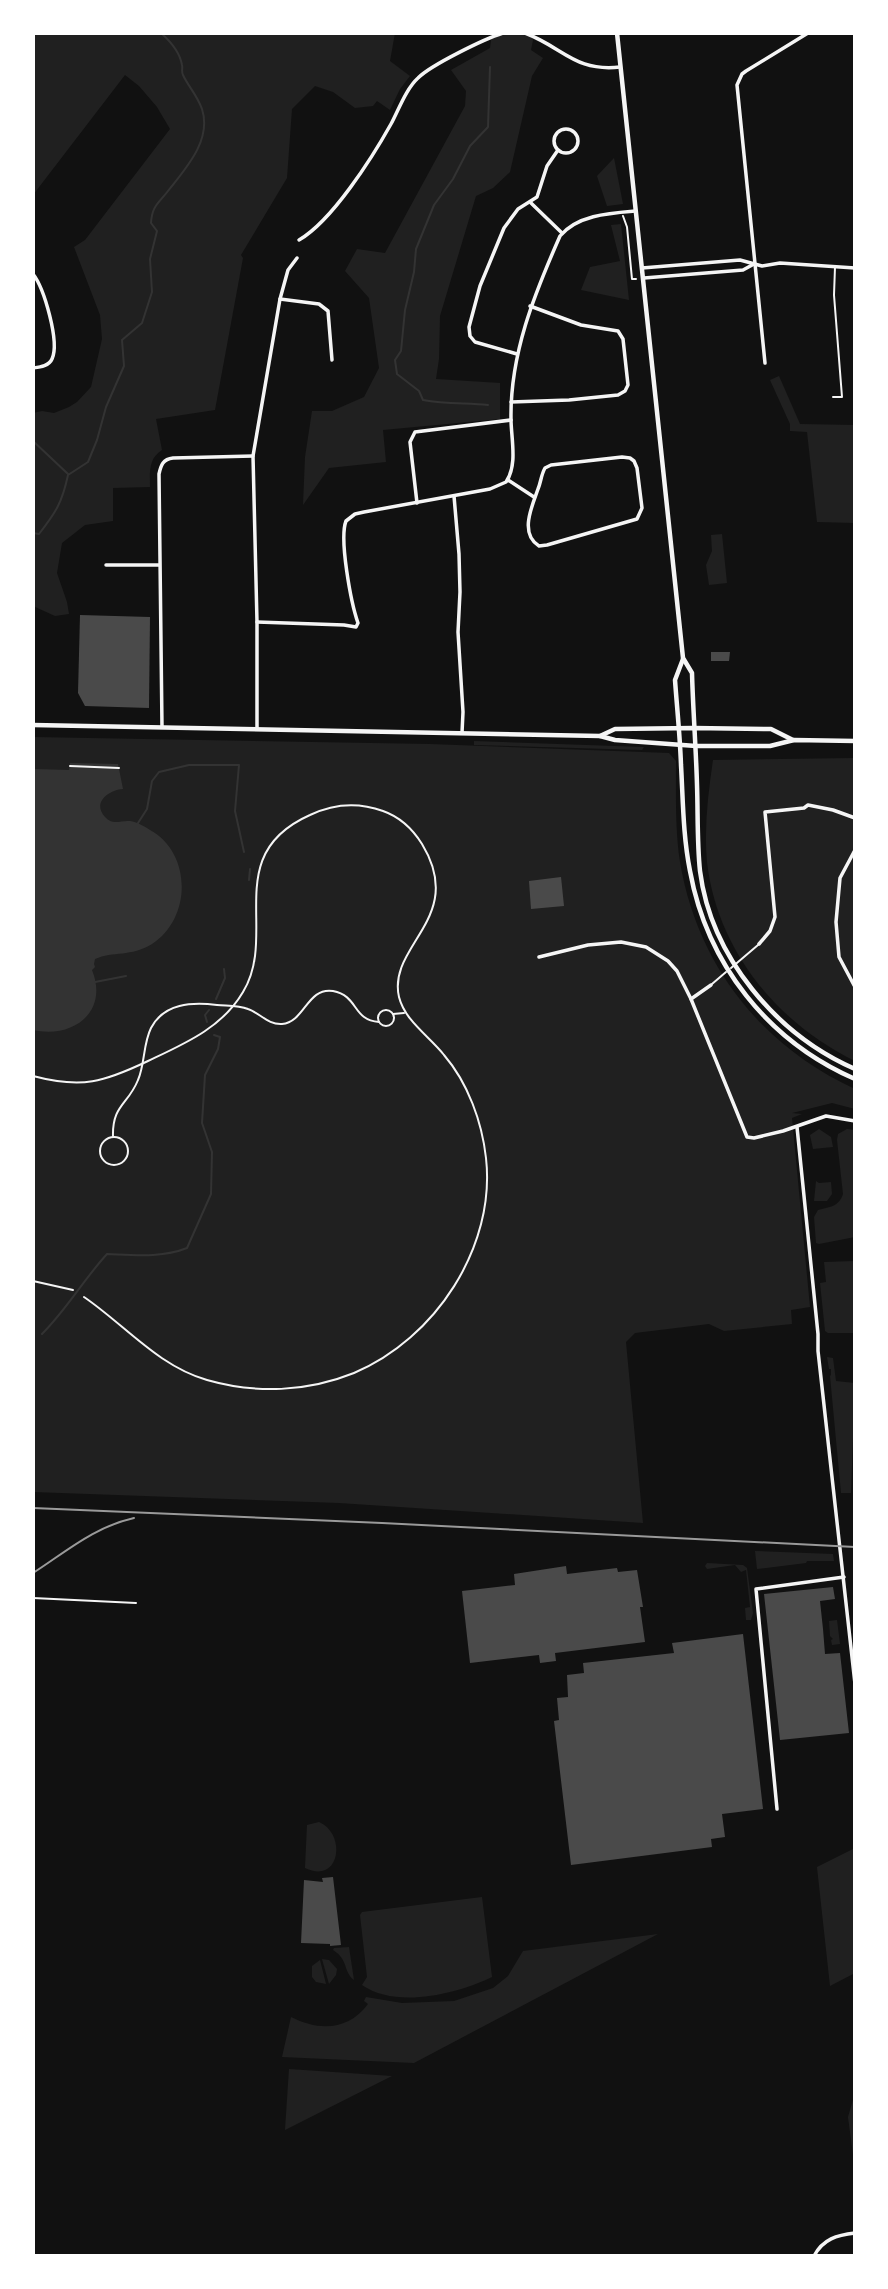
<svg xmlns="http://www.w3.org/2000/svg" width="888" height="2289" font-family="Commissioner,sans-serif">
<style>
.green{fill:#202020}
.water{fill:#333}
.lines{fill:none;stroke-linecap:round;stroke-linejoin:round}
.stream{stroke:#333;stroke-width:2}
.building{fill:#4a4a4a}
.path{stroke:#f5f5f5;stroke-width:2}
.service{stroke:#f5f5f5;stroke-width:2}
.minor{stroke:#f5f5f5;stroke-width:3.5}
.tertiary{stroke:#f5f5f5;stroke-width:3.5}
.secondary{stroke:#f5f5f5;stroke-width:4.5}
.rail{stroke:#9a9a9a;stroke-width:2}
</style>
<rect width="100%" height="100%" fill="#111"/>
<g class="green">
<path d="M33,33H395L390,61L410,76L400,89L390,110L377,101L373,106L355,108L333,92L315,86L292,109L287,178L241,255L243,258L215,410L156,419L162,450C148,459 150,472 150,487L113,488V521L85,525L62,543L57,573L67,602L69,614L55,616L33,606V413L42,411L54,413L69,407L77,402L91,387L102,339L100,315L74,247L85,240L170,129L157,107L139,86L125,75L33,195Z"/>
<polygon points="492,33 531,33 533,40 531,50 543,58 532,76 510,172 493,188 476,196 440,316 439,359 436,379 500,383 500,419 383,430 386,462 329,468 303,505 305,457 312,411 332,411 364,397 379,368 369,298 345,271 357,249 385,253 465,106 466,91 451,70 490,48"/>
<polygon points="614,158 623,204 607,206 597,176"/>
<polygon points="621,224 629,300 581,290 590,267 620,261 611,225"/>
<polygon points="779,376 800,424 855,425 855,523 817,522 807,432 790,431 790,424 770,380"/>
<polygon points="722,534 727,583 709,585 706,565 712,551 711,535"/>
<path d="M33,737L430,744L669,753L676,761C676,794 675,829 680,862C697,964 761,1046 855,1089V1109L832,1103L792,1113L802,1114L792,1118L810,1307L791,1310L792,1324L724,1331L709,1324L635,1333L626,1342L643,1523L339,1503L33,1492Z"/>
<polygon points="474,741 644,747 642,750 474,745"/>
<path d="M855,758V1061C777,1023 717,950 707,862C704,828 708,794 713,760Z"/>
<polygon points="819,1129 831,1137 833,1147 813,1149 810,1135"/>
<path d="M847,1129L855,1130V1237L819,1244L816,1243L814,1217L818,1210C829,1207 839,1207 843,1194L837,1140L838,1134Z"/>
<polygon points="816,1181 819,1183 831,1182 832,1194 827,1201 814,1201"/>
<polygon points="855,1261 855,1333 828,1333 825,1331 820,1283 826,1282 824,1262"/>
<polygon points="827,1357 833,1358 836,1381 855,1383 851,1493 841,1493 830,1376 831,1375 831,1369 829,1369"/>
<polygon points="755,1551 833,1554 834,1561 807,1561 806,1563 757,1569"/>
<polygon points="707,1563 743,1565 747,1568 753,1613 751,1620 746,1620 745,1608 750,1607 746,1570 741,1572 735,1565 707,1569 705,1566"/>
<polygon points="837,1620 840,1644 832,1645 831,1640 833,1639 830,1636 829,1621"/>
<path d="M319,1822C347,1834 340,1885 305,1868L307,1825Z"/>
<polygon points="855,1848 855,1973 830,1986 817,1867"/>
<path d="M482,1897L492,1977C457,1994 396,2009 362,1985L367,1977L360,1915L362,1912Z"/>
<path d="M658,1934L414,2063L282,2057L291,2017C319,2031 348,2031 368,2004L364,2001L366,1997L402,2003L454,2001L493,1988L508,1976L523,1951Z"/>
<path d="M349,1947L354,1980C343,1972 349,1960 333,1950L334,1948Z"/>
<polygon points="322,1959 329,1960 337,1969 336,1975 329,1984"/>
<polygon points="320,1960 326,1984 316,1982 312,1977 312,1966"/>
<polygon points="289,2069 392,2076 285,2130"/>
<polygon points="855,2093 855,2170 848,2117"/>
</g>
<path class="water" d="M70,763L118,764L123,789C108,790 92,803 105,817C113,826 121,820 130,821C137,822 144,826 150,830C192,853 192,918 152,944C131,957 113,951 95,959L94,964L95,967L92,970C109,1012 73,1039 33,1030V769L69,770Z"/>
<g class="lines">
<g class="stream">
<path d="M488,405C465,403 445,404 423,400L419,391L397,374L395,360L401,351L405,310L414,272L416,249L434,205L453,179L470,146L488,127L490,67"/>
<polyline points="33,441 68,474"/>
<path d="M33,533L39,534C56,512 62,503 68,475L88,462L97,440L106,407L124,366L122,340L142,323L152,292L150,259L157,231L151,223C152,206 158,204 168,191C186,168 212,140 202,109C197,95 188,86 183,75C181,71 183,69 182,65C180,53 170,41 161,33"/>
<polyline points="138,823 147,809 152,781 159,772 189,765 239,765 235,811 244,852"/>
<polyline points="249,880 250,869"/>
<polyline points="95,982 126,976"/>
<polyline points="216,999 225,978 224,969"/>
<polyline points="207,1022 205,1015 209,1010"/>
<path d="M42,1334C67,1309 84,1279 107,1254C134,1255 162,1258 187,1248L211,1194L212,1152L202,1123L205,1075L218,1049L220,1037L214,1035"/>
</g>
</g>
<g class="building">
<polygon points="80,615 150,617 149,708 85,706 78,693"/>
<polygon points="711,652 730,652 729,661 711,661"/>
<polygon points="561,877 564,906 531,909 529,881"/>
<polygon points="566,1566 567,1574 617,1568 618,1572 637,1570 643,1607 640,1607 645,1642 555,1653 556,1661 540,1663 539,1655 470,1663 462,1591 515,1585 514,1574"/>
<polygon points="833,1587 835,1599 820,1601 823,1629 825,1654 840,1653 849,1733 780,1740 764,1594"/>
<polygon points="743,1634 763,1809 722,1814 725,1837 711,1839 712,1847 571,1865 554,1721 559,1720 557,1698 568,1697 567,1675 584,1673 583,1663 674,1653 672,1643"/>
<polygon points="333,1877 341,1945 330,1946 330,1944 301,1943 304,1880 323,1882 322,1878"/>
</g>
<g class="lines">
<g class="path">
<polyline points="623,216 627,227 632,279 636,279"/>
<polyline points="70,766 119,768"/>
<circle cx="386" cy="1018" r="8"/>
<polyline points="393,1014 404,1013"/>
<path d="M33,1076C82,1089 104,1082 148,1061C184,1044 222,1028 243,992C279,933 220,855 310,815C333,804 358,802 383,811C400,817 412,828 422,844C467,918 387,945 399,997C405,1021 429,1036 444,1055C468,1083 482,1122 486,1158C496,1247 435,1339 354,1373C307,1392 256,1394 207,1380C158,1366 125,1325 84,1297"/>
<circle cx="114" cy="1151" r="14"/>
<path d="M113,1137C112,1105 128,1105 138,1080C145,1064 143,1044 151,1028C164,1003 192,1002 217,1005C227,1006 238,1005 248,1009C260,1013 268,1025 282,1024C305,1022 307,987 333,991C359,996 352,1020 379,1022"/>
<polyline points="33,1281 73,1290"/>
</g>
<g class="service">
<polyline points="833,397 842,397 834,295 835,267"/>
<polyline points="731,968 758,945"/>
<polyline points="712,984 726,972"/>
<polyline points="33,1598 136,1603"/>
</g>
<g class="minor">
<path d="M525,33C564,48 575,72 620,67"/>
<circle cx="566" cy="141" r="12"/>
<polyline points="531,203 562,233"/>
<path d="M299,240C332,221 372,158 391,124C399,109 406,89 418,78C431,65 484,39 503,33"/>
<path d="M33,274C44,288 60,342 52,359C49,366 40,367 33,368"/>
<polyline points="280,299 319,304 328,311 332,360"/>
<polyline points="517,354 475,342 470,336 469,327 480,286 504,228 518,209 537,197 547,166 558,150"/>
<polyline points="765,363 737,85 742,74 746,71 808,33"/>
<polyline points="511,402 569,400 618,395 625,391 628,385 623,339 618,331 581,325 530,306"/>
<path d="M622,457L630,458L634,461L637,468L642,508L637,519L547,545L539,546C519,534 532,506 538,489C541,482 541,475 545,468L551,465Z"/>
<polyline points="508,480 534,497"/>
<polyline points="454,496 459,554 460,592 458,632 463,712 462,733"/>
<polyline points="417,503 410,442 415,432 511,420"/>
<polyline points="106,565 159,565"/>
<path d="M257,622L344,625L356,627L358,623C351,603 339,539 346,521L355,514L364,512L490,489L506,482C518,465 511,438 511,419C510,354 534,295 560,236C577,215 610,213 635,211"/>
<path d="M162,727L159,474C161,465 163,459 173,458L253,456"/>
<polyline points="257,729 257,622 253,456 280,299 288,270 297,258"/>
<polyline points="855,850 840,878 836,922 839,957 855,987"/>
<polyline points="759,944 770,931 775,917 765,812 804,808 808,805 833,810 855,818"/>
<polyline points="539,957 588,945 621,942 646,947 668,961 677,971 691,999 747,1137 754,1138 783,1131 826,1116 855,1121"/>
<polyline points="691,999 711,985"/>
<polyline points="797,1127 818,1334 818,1351 855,1684"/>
<polyline points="777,1809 756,1589 844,1577"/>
<path d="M814,2256C823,2239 837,2235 855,2233"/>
</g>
<g class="tertiary">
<polyline points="642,268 740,260 762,266 780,263 855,268"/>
<polyline points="644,278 743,270 754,264"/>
</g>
<g class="secondary">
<path d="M617,33L683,658L692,673C693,710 696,748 697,785C698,813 697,843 700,871C711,957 777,1035 855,1069"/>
<path d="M683,659L675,680C677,708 680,736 681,765C683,800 683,836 690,871C707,964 768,1041 855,1079"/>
<polyline points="33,725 600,736 615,740 696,746 770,746 794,740 855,741"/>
<polyline points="600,736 615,729 693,728 771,729 793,740"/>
</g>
<g class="rail">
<polyline points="33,1508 382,1523 855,1547"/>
<path d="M33,1573C67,1551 94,1527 134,1518"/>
</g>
</g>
<rect width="888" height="2289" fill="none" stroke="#ffffff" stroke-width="70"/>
</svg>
